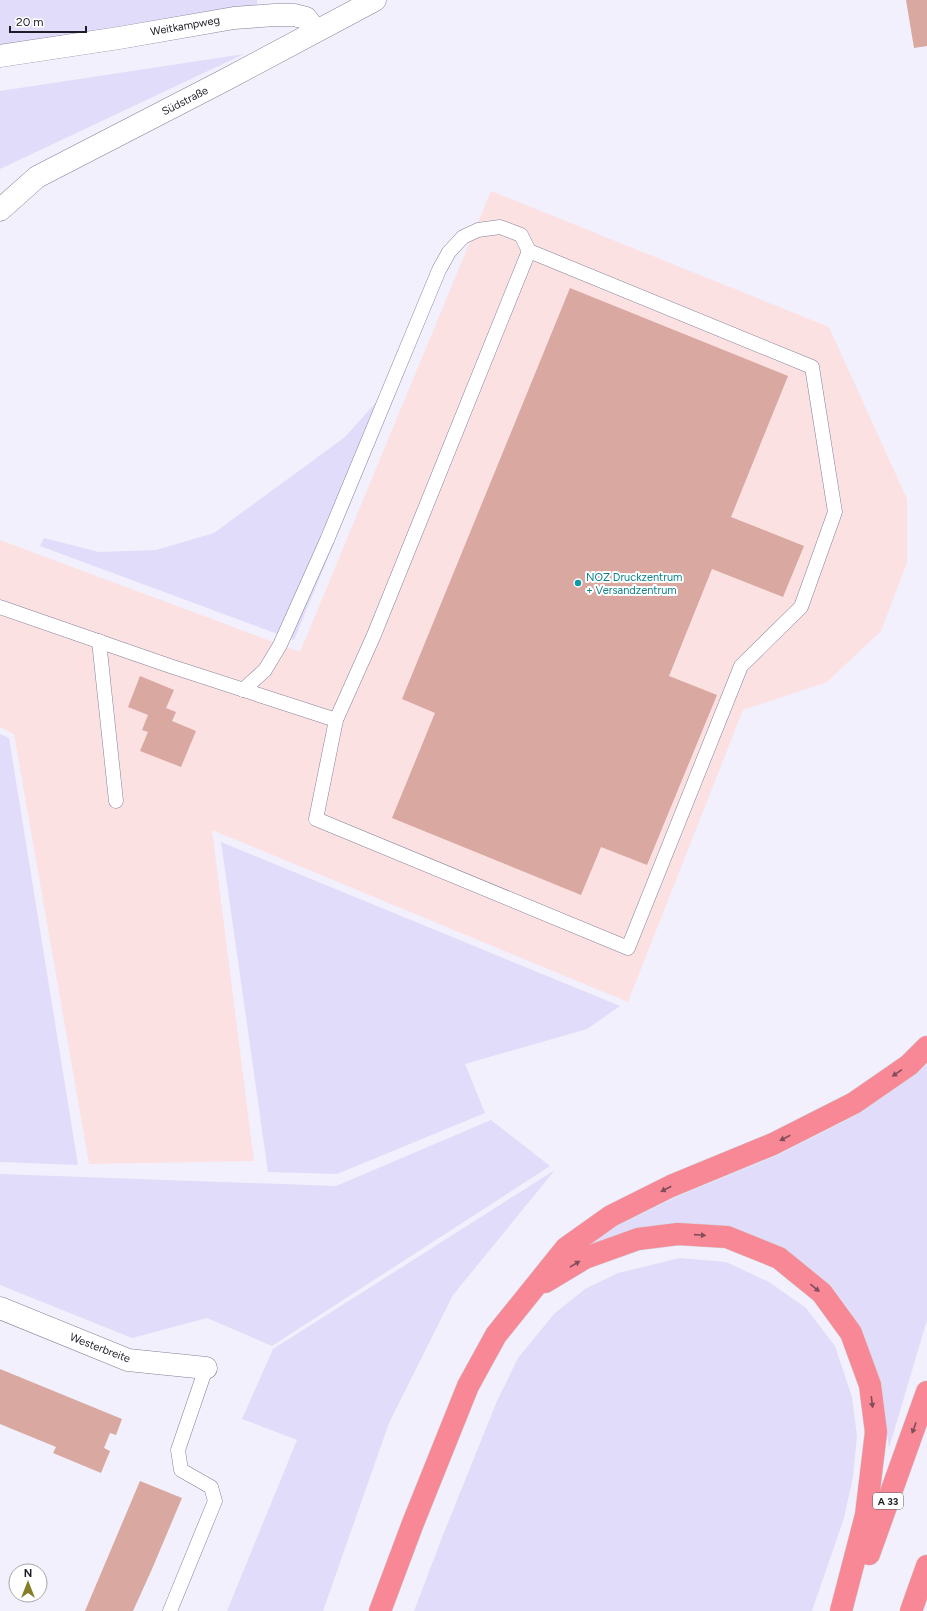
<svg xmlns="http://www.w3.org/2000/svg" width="927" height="1611" font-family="Figtree,sans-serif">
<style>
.commercial{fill:#fce1e2}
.green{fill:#e1dcfa}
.building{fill:#d9a8a0}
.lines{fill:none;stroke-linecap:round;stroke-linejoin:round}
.lane-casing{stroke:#84809a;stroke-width:15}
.street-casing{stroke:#84809a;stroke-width:23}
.highway-casing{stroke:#d2d2d4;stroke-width:23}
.lane{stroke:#fff;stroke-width:14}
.street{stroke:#fff;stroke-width:22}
.highway{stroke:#f88896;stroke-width:22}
.oneway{fill:#814d59}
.culture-dot{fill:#0f9aa8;stroke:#fff;stroke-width:1.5}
.labels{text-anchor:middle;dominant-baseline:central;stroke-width:4;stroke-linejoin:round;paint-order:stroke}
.shield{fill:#fff;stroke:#626168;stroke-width:1}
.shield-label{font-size:10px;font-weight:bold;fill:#1f1d27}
.street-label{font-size:11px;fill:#1f1d27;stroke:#fff}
.culture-label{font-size:11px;fill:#0d838f;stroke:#fff;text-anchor:start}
</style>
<rect width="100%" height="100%" fill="#f2f0fc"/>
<polygon class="commercial" points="491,191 829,327 907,499 907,563 881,631 827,682 743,710 628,1002 212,830 254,1161 89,1164 14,734 0,727 0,540 300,652"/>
<g class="green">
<polygon points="0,0 257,0 258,8 0,47"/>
<polygon points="244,54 0,169 0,91"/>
<polygon points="406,369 294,640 40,546 44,538 99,552 156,550 214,533 345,437"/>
<polygon points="0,734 9,738 78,1165 0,1162"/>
<polygon points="221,842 620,1006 587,1029 465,1064 485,1113 337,1174 268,1172"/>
<polygon points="927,1064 927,1320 889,1448 880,1383 862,1329 831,1285 784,1248 730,1227 581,1249 617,1226 676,1197 778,1155 860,1113 916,1074"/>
<polygon points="491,1120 550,1166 272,1346 207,1318 132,1338 0,1285 0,1174 336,1186"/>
<polygon points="555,1170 453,1295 389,1423 323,1611 227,1611 297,1440 242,1419 273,1349"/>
<polygon points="680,1258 726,1262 769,1282 806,1308 835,1346 852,1397 857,1436 853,1477 844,1518 812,1611 414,1611 443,1535 497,1401 518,1358 555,1313 585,1289 618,1273"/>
</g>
<g class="building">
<polygon points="906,0 927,0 927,46 914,48"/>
<polygon points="570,288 788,376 731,517 804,546 783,597 712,569 669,676 717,695 647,865 601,847 581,895 392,818 435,713 402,699"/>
<polygon points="140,676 174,690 166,708 176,712 172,721 196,731 181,767 140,751 148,732 142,730 148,715 128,707"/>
<polygon points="0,1369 122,1419 116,1435 110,1433 104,1448 110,1451 101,1473 53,1453 56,1447 0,1424"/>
<polygon points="140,1481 182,1498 152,1569 133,1611 85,1611"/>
</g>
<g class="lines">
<defs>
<g id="lane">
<polygon points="529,251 812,367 835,512 801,607 741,666 628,948 316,819 336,720 374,635"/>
<polyline points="0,607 170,666 336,720"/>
<polyline points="99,641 116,801"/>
<polyline points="243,690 265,670 280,645 327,540 439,270 449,252 463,237 478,230 500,227 521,235 529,251"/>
<polyline points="170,1611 215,1501 211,1487 181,1470 178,1450 206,1368"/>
</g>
<g id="street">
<polyline points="0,56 119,38 234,18 275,15 294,15 306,18 316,31"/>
<polyline points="0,210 37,177 223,81 375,0"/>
<polyline points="0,1308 128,1360 206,1368"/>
</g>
<g id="highway">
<polyline points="545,1282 585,1258 638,1239 678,1234 727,1237 779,1258 822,1293 851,1333 870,1385 876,1432 866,1515 841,1611"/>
<polyline points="869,1554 927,1392"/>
<polyline points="380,1611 413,1523 468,1386 496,1335 566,1248 611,1216 671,1186 773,1144 854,1103 909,1065 927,1047"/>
<polyline points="911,1611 927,1566"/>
</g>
</defs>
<use href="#lane" class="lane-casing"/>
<use href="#street" class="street-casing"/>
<use href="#highway" class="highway-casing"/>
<use href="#lane" class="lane"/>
<use href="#street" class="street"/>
<use href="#highway" class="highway"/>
</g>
<defs><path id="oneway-solid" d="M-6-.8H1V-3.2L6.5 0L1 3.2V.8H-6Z"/></defs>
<g class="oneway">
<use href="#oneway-solid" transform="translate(897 1073) rotate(145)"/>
<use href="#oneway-solid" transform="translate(785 1138) rotate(153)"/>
<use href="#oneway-solid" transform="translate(666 1189) rotate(153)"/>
<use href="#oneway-solid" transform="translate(700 1235) rotate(4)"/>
<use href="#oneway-solid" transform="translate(575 1264) rotate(-31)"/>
<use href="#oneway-solid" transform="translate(815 1288) rotate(39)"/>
<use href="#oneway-solid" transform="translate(872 1402) rotate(83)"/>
<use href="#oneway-solid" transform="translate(914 1428) rotate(110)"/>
</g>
<circle class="culture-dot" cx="578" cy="583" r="4"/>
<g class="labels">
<rect class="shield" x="873" y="1493" width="30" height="16" rx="3"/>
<g class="shield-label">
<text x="888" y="1501">A 33</text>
</g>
<g class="street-label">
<text transform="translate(185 26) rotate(-10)">Weitkampweg</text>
<text transform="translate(185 101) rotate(-27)">Südstraße</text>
<text transform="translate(100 1348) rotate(21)">Westerbreite</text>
</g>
<g class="culture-label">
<text x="586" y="577">NOZ Druckzentrum<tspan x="586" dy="13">+ Versandzentrum</tspan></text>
</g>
</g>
<g transform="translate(28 1583)"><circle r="19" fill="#ffffff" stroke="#a5a5a9"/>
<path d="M0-3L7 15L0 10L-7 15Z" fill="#847f26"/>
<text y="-6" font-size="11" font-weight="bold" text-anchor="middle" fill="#1f1d27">N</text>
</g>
<path d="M10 26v6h76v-6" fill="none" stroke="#1f1d27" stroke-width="2"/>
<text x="16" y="26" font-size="12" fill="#1f1d27" stroke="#ffffff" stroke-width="3" paint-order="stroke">20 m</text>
</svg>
